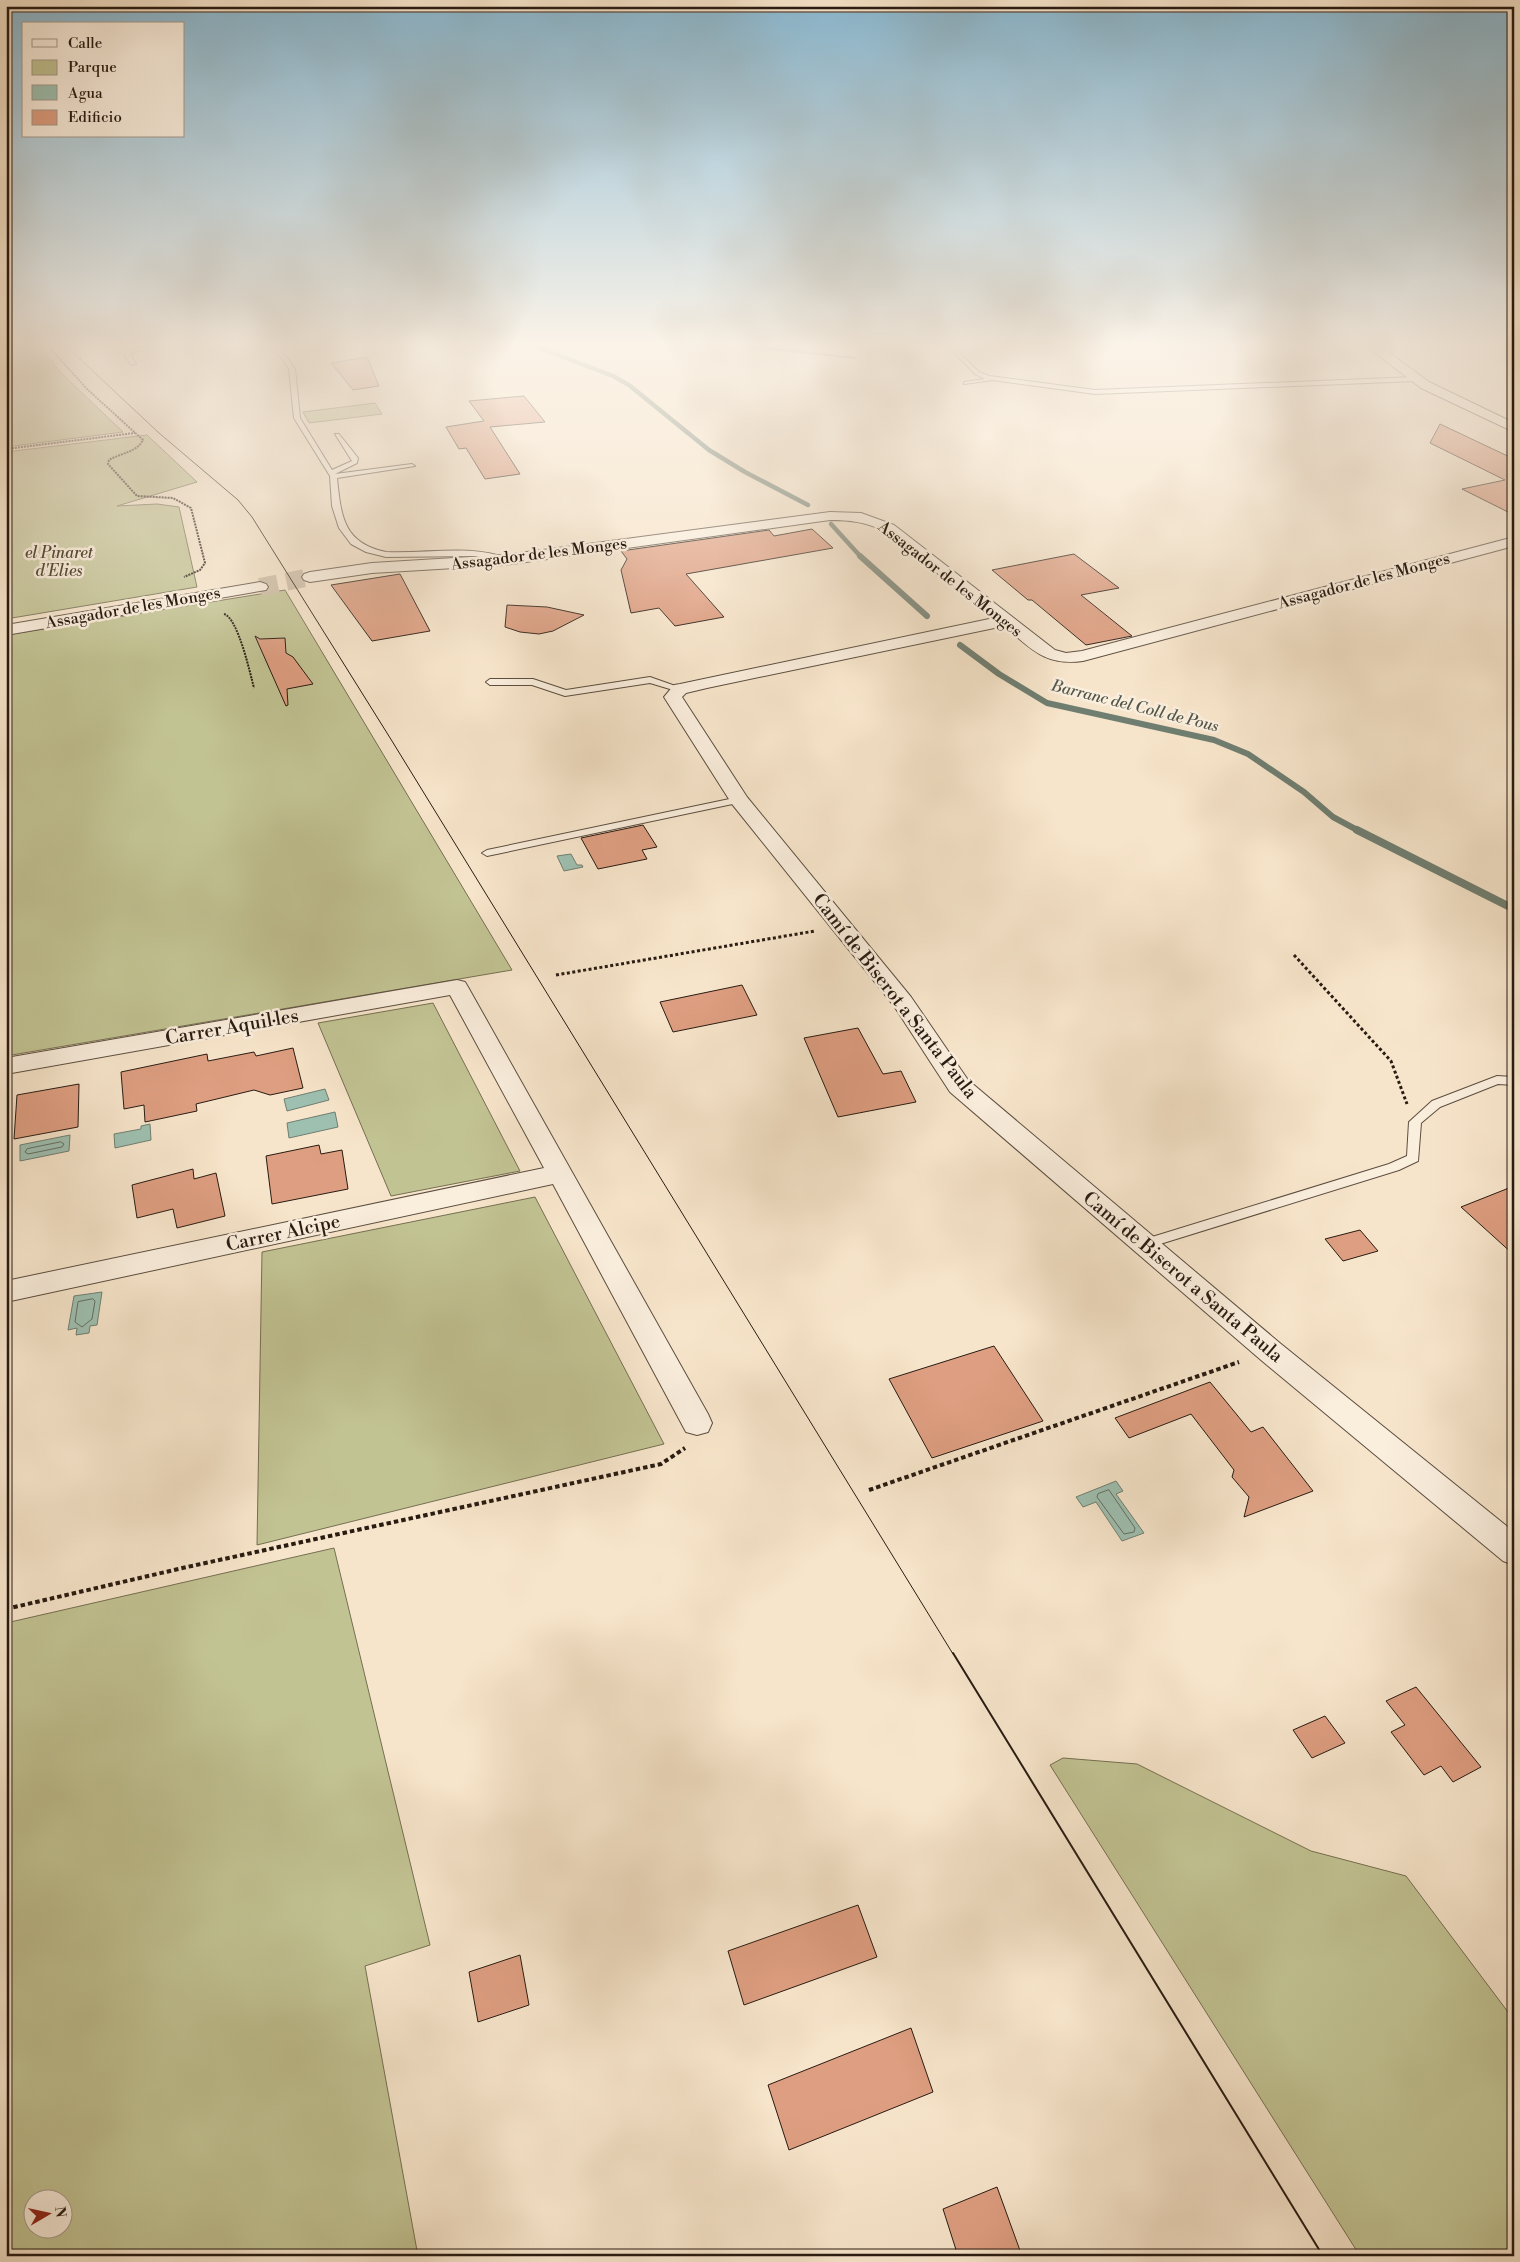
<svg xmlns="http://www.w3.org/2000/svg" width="1520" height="2262" font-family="'Libre Bodoni',serif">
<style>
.green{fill:#c2c393;stroke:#756f52;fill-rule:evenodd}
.water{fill:#9ec0b1;stroke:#6f7e71}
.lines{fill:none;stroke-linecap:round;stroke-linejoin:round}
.shore{stroke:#636e62;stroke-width:1}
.stream-far2{stroke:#6f7e71;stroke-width:4.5}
.stream-far1{stroke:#6f7e71;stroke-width:6}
.stream{stroke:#6f7e71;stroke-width:8}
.building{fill:#de9e81;stroke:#281b12}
.minor-tunnel{stroke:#cebda6;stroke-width:18;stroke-dasharray:18 9;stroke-linecap:butt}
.service-casing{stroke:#5c4e40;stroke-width:2}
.minor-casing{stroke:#5c4e40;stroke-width:2}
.path-far2{stroke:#281b12;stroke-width:2;stroke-dasharray:2 1;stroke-linecap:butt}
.path-far1{stroke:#281b12;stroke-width:3;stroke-dasharray:3 2.5;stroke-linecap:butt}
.path{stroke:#281b12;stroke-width:4;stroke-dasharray:4.5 3;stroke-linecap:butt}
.service{fill:#faeedd;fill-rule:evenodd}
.minor{fill:#faeedd;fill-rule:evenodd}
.tram-far1{stroke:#281b12;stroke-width:1}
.tram{stroke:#281b12;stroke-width:2}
.labels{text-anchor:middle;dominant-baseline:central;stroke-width:5;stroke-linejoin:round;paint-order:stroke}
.far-park-label{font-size:16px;font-style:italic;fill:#564d39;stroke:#faeedd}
.far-street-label{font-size:16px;fill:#281b12;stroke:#faeedd}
.far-water-label{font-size:16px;font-style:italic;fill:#51554a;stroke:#faeedd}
.street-label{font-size:19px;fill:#281b12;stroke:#faeedd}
</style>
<rect width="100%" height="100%" fill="#f7e5cb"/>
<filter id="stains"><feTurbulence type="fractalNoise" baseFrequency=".004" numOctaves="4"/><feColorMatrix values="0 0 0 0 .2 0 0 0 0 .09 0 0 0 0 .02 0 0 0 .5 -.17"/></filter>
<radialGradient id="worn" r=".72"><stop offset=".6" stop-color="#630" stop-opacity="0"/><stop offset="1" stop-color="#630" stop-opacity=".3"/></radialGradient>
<g class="green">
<polygon points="6,346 40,346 60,372 123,432 6,447"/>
<polygon points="375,403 382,414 309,423 303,412"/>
<polygon points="147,435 197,482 117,506 157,504 179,507 197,587 6,619 6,452"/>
<polygon points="285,590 512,970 6,1056 6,635"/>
<polygon points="433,1003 520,1171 391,1196 318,1023"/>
<polygon points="535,1197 664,1444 257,1545 262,1252"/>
<path d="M334,1548L430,1945L365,1966L418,2256H6V1623ZM32,2200H62V2230H32Z"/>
<polygon points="1063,1758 1137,1764 1311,1851 1406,1876 1514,2020 1514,2256 1360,2256 1050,1765"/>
</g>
<g class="water">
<polygon points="571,854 577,865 582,865 583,867 564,871 557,856"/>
<polygon points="325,1089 329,1100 287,1111 284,1099"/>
<polygon points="335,1112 338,1127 289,1138 287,1123"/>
<polygon points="150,1124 151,1140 115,1148 114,1134 141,1129 141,1126"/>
<polygon points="70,1135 69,1151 20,1161 20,1145"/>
<polygon points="102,1292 97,1325 90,1326 89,1333 76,1335 77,1328 68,1330 74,1296"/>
<polygon points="1116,1481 1123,1491 1116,1494 1144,1533 1122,1541 1096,1502 1083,1507 1076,1497"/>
</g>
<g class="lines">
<g class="shore">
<polygon points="61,1142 64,1144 62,1147 28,1154 25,1152 27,1149"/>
<polygon points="93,1299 95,1301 92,1319 82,1327 75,1322 78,1302"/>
<polygon points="1109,1490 1135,1528 1134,1532 1124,1534 1097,1497 1098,1494"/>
</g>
<g class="stream-far2">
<polyline points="535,346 613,376 629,385 709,450 745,472 808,505"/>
<polyline points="831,524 861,557"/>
</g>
<g class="stream-far1">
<polyline points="860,556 927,616"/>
<polyline points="960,645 999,674 1047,703 1214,740 1248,754 1304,792 1333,817 1359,831"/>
</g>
<polyline class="stream" points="1357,830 1514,909"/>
</g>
<g class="building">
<polygon points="367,357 379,386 353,390 331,363"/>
<polygon points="524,396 545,422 490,427 520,474 485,479 466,448 459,449 446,427 484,421 469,401"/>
<polygon points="1440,424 1514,459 1514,515 1462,489 1505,480 1430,443"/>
<polygon points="812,529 833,548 686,574 724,617 675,626 659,608 631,613 621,570 627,559 621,551 769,530 774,536"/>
<polygon points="1074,554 1119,588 1081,595 1132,636 1086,645 1032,600 1028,600 992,570"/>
<polygon points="400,574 430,631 372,641 331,585"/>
<polygon points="507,605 547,607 584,615 553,631 539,634 520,632 505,627"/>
<polygon points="255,636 260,639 285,638 286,653 293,657 313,684 287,689 288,705 286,706"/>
<polygon points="643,825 657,847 642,850 647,859 598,869 581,838"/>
<polygon points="742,985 757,1015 673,1032 660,1002"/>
<polygon points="858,1028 883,1074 901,1071 916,1102 838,1117 804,1038"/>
<polygon points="293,1048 303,1088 270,1095 254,1090 196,1104 197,1111 145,1122 144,1105 124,1109 121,1072 207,1054 208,1061 254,1052 256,1056"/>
<polygon points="79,1084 78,1127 14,1139 17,1095"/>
<polygon points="319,1145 321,1154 342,1150 348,1189 272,1204 266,1156"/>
<polygon points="193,1169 194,1179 216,1173 225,1216 177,1228 173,1209 137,1218 132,1185"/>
<polygon points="1514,1186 1514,1255 1461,1207"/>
<polygon points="1360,1230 1378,1251 1343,1261 1325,1239"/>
<polygon points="994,1346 1043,1421 932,1458 889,1379"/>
<polygon points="1210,1382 1251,1432 1263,1427 1313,1491 1244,1517 1249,1497 1232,1477 1234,1470 1191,1414 1129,1438 1115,1418"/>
<polygon points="1416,1687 1481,1767 1453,1782 1441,1766 1424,1775 1391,1732 1405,1725 1386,1701"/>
<polygon points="1325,1716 1345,1743 1312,1758 1293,1730"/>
<polygon points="858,1905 877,1957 744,2005 728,1951"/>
<polygon points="520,1955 529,2005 478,2022 469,1972"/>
<polygon points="911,2028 933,2092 789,2150 768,2085"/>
<polygon points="997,2187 1022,2256 958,2256 943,2209"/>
</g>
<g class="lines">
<polyline class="minor-tunnel" points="260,587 310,577"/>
<defs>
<g id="service">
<polygon points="148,346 161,346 132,352 131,356 136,364 131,365 125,356 128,350"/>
<path d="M267,346H274L286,356L295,369L300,418L332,470L352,461L335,434H339L358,458L357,463L335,474L412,464L415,466L337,478C341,516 343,543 386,552C425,554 470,544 507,558V562L475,556L386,557L366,552L351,544L339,528L332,506L330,476L294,418L289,369L282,358Z"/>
<polygon points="948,346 952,346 979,372 989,376 1095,390 1416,377 1419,379 1416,381 1095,394 992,380 964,384 964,382 985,379 975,374"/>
<polygon points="650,677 684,689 680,692 650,683 565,696 532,685 490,685 486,682 490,679 533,679 566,690"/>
<polygon points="739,797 742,798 742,802 487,856 482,853 487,850"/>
<polygon points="1497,1076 1514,1077 1514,1085 1498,1084 1440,1107 1421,1123 1418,1161 1399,1170 1144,1249 1139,1247 1137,1244 1139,1241 1389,1164 1407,1156 1409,1122 1432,1101"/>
</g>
<g id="minor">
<polygon points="1366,346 1380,346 1429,382 1514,423 1514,432 1421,388"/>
<path d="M830,512L861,513L894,525L1055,650L1066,653L1082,651L1514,537V546L1083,661C1044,666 1032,649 1004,626L707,688L686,693L682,697L747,797L911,997L968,1080L1281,1344L1514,1532V1565L1503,1561L1261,1360L950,1092L894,1006L732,804L664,697L674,685L680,684L994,618L884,531C866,522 850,520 830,520L504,565L372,573L310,582L304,580L302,577L304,574L310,572L372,563L504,555Z"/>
<polygon points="260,582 266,584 268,587 266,590 6,635 6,625"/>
<polygon points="457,980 465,982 468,987 708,1414 712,1423 708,1432 697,1435 686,1432 553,1184 6,1302 6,1281 544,1168 450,995 6,1074 6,1058"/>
</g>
</defs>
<use href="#service" class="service-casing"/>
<use href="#minor" class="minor-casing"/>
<g class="path-far2">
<path d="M48,346L87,389L143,440C136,453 120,453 109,460L108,464L137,496L173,498L191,508L205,563L200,570L184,577"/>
<polyline points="746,346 855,358"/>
<polyline points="6,449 135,433"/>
<path d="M224,614C238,618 250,673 254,688"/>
</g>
<g class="path-far1">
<polyline points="1294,955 1391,1061 1407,1104"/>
<polyline points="556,975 815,931"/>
</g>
<g class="path">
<polyline points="869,1490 1239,1362"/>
<polyline points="6,1609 187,1567 661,1464 685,1448"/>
</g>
<use href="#service" class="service"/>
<use href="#minor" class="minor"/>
<polyline class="tram-far1" points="66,346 159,433 238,500 252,517 392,741 953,1654"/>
<polyline class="tram" points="953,1653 1323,2256"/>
</g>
<linearGradient id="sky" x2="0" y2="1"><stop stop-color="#8ab9d2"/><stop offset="0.52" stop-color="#fbf3e8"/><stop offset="1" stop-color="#fbf3e8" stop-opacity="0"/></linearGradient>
<rect width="1520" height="663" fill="url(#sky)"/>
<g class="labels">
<g class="far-park-label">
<text x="59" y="553">el Pinaret<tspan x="59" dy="18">d'Elies</tspan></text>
</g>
<g class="far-street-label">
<text transform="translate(539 554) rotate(-7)">Assagador de les Monges</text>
<text transform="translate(950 579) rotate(38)">Assagador de les Monges</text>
<text transform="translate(1364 581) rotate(-15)">Assagador de les Monges</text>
<text transform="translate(133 608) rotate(-10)">Assagador de les Monges</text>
</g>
<g class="far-water-label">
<text transform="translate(1135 706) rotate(14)">Barranc del Coll de Pous</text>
</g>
<g class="street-label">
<text transform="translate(895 996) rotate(52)">Camí de Biserot a Santa Paula</text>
<text transform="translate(232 1027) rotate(-10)">Carrer Aquil·les</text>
<text transform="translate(283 1233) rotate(-12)">Carrer Alcipe</text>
<text transform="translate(1183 1277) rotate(40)">Camí de Biserot a Santa Paula</text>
</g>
</g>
<rect width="1520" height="2262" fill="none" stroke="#f7e5cb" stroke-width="25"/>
<rect x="8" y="8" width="1505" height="2247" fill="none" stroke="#281b12" stroke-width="2.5"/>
<rect x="12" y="12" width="1495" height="2237" fill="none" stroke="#281b12"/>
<rect x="22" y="22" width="162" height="115" fill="#faeedd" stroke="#a69a8c"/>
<rect x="32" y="39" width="25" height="8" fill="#faeedd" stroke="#a69a8c"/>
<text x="68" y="48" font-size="15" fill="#281b12">Calle</text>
<rect x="32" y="60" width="25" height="15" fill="#c2c393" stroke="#a69a8c"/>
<text x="68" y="72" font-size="15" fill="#281b12">Parque</text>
<rect x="32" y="85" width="25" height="15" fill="#9ec0b1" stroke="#a69a8c"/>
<text x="68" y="98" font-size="15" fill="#281b12">Agua</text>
<rect x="32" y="110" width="25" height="15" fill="#de9e81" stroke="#a69a8c"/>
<text x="68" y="122" font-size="15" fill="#281b12">Edificio</text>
<g transform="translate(48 2214) rotate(81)"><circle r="24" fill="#faeedd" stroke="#a69a8c"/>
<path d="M0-4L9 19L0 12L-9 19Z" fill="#8f2418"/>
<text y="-8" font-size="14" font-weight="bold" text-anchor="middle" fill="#281b12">N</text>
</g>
<rect width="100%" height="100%" filter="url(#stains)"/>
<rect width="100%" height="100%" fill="url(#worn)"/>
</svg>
